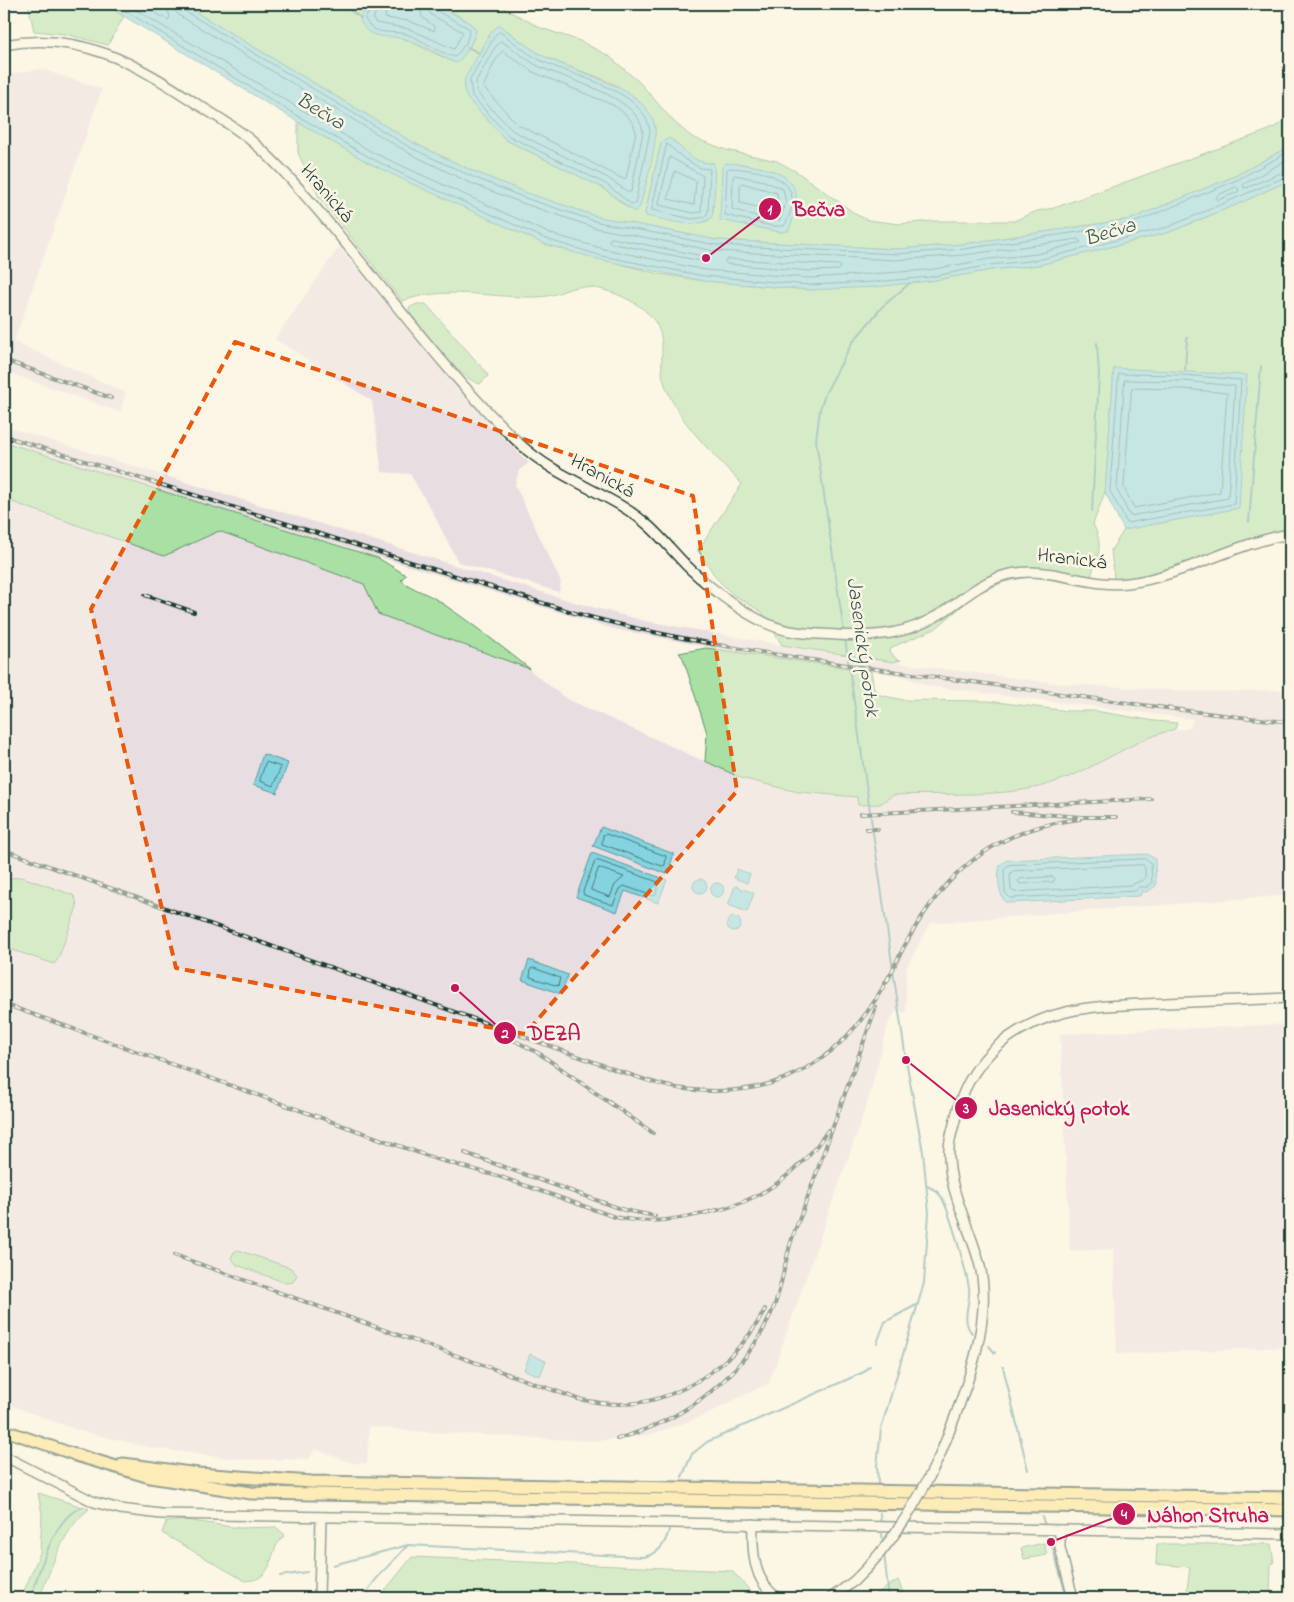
<svg xmlns="http://www.w3.org/2000/svg" width="1294" height="1602" font-family="'Indie Flower',sans-serif">
<style>
.built{fill:#e8dee1}
.green{fill:#a9e0a4;stroke:#648e6c;fill-rule:evenodd}
.water{fill:#84d3e0;stroke:#5c979b}
.lines{fill:none;stroke-linecap:round;stroke-linejoin:round}
.shore{stroke:#477979;stroke-width:1}
.stream{stroke:#5c979b;stroke-width:2}
.secondary-casing{stroke:#1f3d34;stroke-width:12}
.primary-casing{stroke:#1f3d34;stroke-width:14}
.highway-casing{stroke:#1f3d34;stroke-width:15}
.secondary{stroke:#fcf5e5;stroke-width:9}
.primary{stroke:#fedf80;stroke-width:10}
.highway{stroke:#fedf80;stroke-width:11}
.rail-casing{stroke:#1f3d34;stroke-width:4}
.rail{stroke:#fcf5e5;stroke-width:2;stroke-dasharray:5.5;stroke-linecap:butt}
.secondary-bridge-casing{stroke:#1f3d34;stroke-width:12;stroke-linecap:butt}
.secondary-bridge{stroke:#fcf5e5;stroke-width:9}
.marked{fill:none;stroke:#e8590c;stroke-width:4;stroke-dasharray:10 6;stroke-linejoin:round}
.labels{text-anchor:middle;dominant-baseline:central;stroke-width:5;stroke-linejoin:round;paint-order:stroke}
.street-label{font-size:20px;fill:#1f3d34;stroke:#fcf5e5}
.water-label{font-size:21px;font-style:italic;fill:#335b56;stroke:#fcf5e5}
.leader{fill:none;stroke:#c2185b;stroke-width:2}
.callout-dot{fill:#c2185b;stroke:#fcf5e5;stroke-width:2}
.mark-label{font-size:15px;text-anchor:middle;font-weight:bold;fill:#fff}
.callout-label{font-size:21px;text-anchor:middle;font-weight:bold;fill:#c2185b;stroke:#fcf5e5;stroke-width:5;stroke-linejoin:round;paint-order:stroke}
</style>
<rect width="100%" height="100%" fill="#fcf5e5"/>
<filter id="ink" filterUnits="userSpaceOnUse"><feTurbulence type="fractalNoise" baseFrequency=".02" numOctaves="2"/><feDisplacementMap in="SourceGraphic" scale="10" xChannelSelector="R" yChannelSelector="G"/><feConvolveMatrix kernelMatrix="1 2 1 2 8 2 1 2 1" color-interpolation-filters="sRGB"/></filter>
<g filter="url(#ink)">
<g class="built">
<polygon points="41,69 102,89 14,342 126,393 120,412 4,371 4,75"/>
<polygon points="339,247 490,424 529,463 519,470 515,485 561,582 559,592 458,562 432,511 410,474 382,472 372,401 275,339"/>
<polygon points="4,426 577,603 645,621 838,655 1053,683 1197,692 1290,690 1290,895 930,923 906,968 906,1013 896,1011 888,1025 867,1104 769,1383 696,1419 649,1435 593,1441 411,1431 369,1426 367,1463 352,1463 315,1449 309,1459 243,1459 211,1456 148,1447 77,1430 4,1403 4,499 164,556 219,531 364,584 378,614 527,668 565,698 741,778 798,792 858,797 858,805 880,804 893,795 1005,792 1049,784 1090,767 1153,734 1190,728 1193,719 928,686 902,676 871,671 749,655 614,629 4,442"/>
<polygon points="1290,1024 1290,1347 1117,1354 1113,1249 1070,1251 1060,1034"/>
</g>
<g class="green">
<polygon points="28,4 104,4 124,16 108,45 65,34 34,31"/>
<path d="M182,4H369L360,18L451,61C466,57 471,46 476,31C470,17 447,12 435,4H496L541,28L580,41L609,56L640,83L675,123L692,137L726,150L777,161L797,172L857,215L868,220L899,224L934,221H1014L1037,211L1054,208L1269,130L1290,118V146L1235,176L1131,219L963,244L897,249L717,240L599,217L527,193L473,171L414,143ZM500,25C513,35 526,46 540,54C577,75 648,81 655,132L640,206L628,208L603,188L506,140L467,98C474,73 477,41 500,25ZM674,141C685,154 696,164 713,163V213L708,221L692,224L645,213L661,143ZM743,164L767,170L797,206L788,231L780,232L727,221Z"/>
<path d="M298,122L367,162L544,244L655,273L704,281L810,290L930,281L991,270L1039,265L1170,232L1238,204L1290,180V530C1274,534 1258,537 1242,542C1201,555 1158,582 1114,579L1111,550L1124,530L1239,508L1114,368L1105,492L1093,524C1108,555 1091,559 1090,587L1032,576L1004,582L976,594L935,629L892,647L890,651L896,659L901,660L893,662L782,645L762,612L732,594L717,579L698,550L742,484C713,453 678,423 664,382C658,364 667,343 657,325C645,302 603,285 578,287C569,288 561,293 552,295C545,297 537,297 530,297C485,297 446,286 402,301L319,197L298,153Z"/>
<path d="M426,304L486,372L488,376L480,384C460,380 423,330 409,312V308L417,304Z"/>
<path d="M4,442L378,558L406,575L401,580C411,589 427,593 439,601C470,622 500,645 530,669L378,614L364,584L219,531L164,556L4,499Z"/>
<path d="M706,648L871,671L874,689L880,695L903,700L988,701L1068,711H1095L1155,721L1177,723L1175,729C1130,740 1094,771 1049,784C1005,798 940,793 893,795L880,804L858,805L857,797L798,792L741,778L705,761L707,733L683,658L679,653Z"/>
<polygon points="22,877 73,895 76,900 77,907 58,959 54,964 4,947 4,890 11,878"/>
<polygon points="238,1250 291,1268 297,1275 293,1282 286,1283 237,1265 231,1258 234,1252"/>
<path d="M38,1493L89,1509C62,1530 52,1568 39,1598H21L40,1553L42,1514Z"/>
<path d="M186,1520L239,1528L276,1527L285,1535C266,1549 278,1580 245,1581L162,1533L166,1522Z"/>
<polygon points="1044,1543 1047,1555 1024,1559 1021,1548"/>
<polygon points="1157,1544 1271,1544 1274,1563 1271,1564 1270,1598 1186,1598 1190,1567 1156,1564"/>
<polygon points="412,1557 732,1571 757,1598 379,1598"/>
<polygon points="898,1580 905,1598 870,1598 873,1596"/>
</g>
<g class="water">
<polygon points="104,4 182,4 414,143 473,171 527,193 599,217 717,240 897,249 963,244 1131,219 1235,176 1290,146 1290,180 1238,204 1170,232 1039,265 991,270 930,281 874,287 810,290 704,281 601,260 544,244 406,181 367,162 298,122"/>
<path d="M369,4H435L465,20L473,26L476,31C472,44 466,54 457,63L451,61C437,53 420,44 405,39C387,34 366,42 360,18Z"/>
<path d="M499,25C513,35 526,46 540,54C571,72 639,84 653,120C661,138 645,186 640,206L635,212L603,188L506,140L467,98L464,89L465,78L492,31Z"/>
<path d="M669,138C686,149 690,164 714,163L715,188L712,217C698,231 664,219 646,216L645,213L661,143Z"/>
<path d="M726,163C771,166 816,174 788,231L780,232L720,220L722,167Z"/>
<polygon points="1114,368 1247,375 1239,508 1124,530 1105,492"/>
<polygon points="263,754 288,763 277,793 253,785"/>
<polygon points="601,827 674,854 667,874 593,846"/>
<polygon points="592,853 667,880 658,903 625,891 617,912 576,897"/>
<path d="M1147,854L1155,859L1156,886L1147,892L1142,891L1140,896L1010,903L1005,902C998,892 997,876 1000,865L1007,860Z"/>
<polygon points="737,869 750,874 747,883 734,878"/>
<circle cx="700" cy="886" r="7"/>
<circle cx="717" cy="890" r="7"/>
<polygon points="735,886 754,893 747,912 728,905"/>
<circle cx="734" cy="924" r="7"/>
<polygon points="529,960 568,975 561,994 522,980"/>
<polygon points="530,1354 546,1361 540,1376 524,1370"/>
</g>
<g class="lines">
<g class="shore">
<polyline points="114,4 301,118 369,157 408,177 546,239 602,256 704,276 810,285 874,282 930,277 990,265 1038,260 1168,227 1290,175"/>
<polyline points="126,4 372,152 548,233 604,249 705,270 810,278 929,270 989,259 1037,254 1081,242 1078,239 964,255 896,260 715,251 596,228 522,203 468,182 409,153 180,16 175,11 174,4"/>
<polyline points="140,4 168,20 170,17 166,4"/>
<polyline points="180,4 183,10 411,148 471,176 525,198 598,222 716,245 897,254 964,249 1131,224 1237,180 1290,151"/>
<path d="M373,4L365,19C374,37 390,30 406,34C423,39 438,53 455,57L466,43L470,29L435,10L432,4"/>
<polyline points="379,4 373,19 376,23 409,29 454,49 463,32 431,15 426,4"/>
<polyline points="387,4 385,18 409,21 434,31 435,27 422,17 419,4"/>
<path d="M500,32C513,41 525,52 538,59C571,77 645,88 650,132L635,204H631L606,184L509,136L472,96L470,79L496,34Z"/>
<path d="M501,41C513,48 524,58 536,65C565,80 639,95 643,132L631,192H628L608,178L513,131L484,101L477,92L476,81L494,49Z"/>
<path d="M503,51L533,72L613,105C622,111 634,120 636,132L626,178L623,179L517,124L483,87L495,61Z"/>
<polygon points="667,144 683,158 700,168 710,169 708,212 705,217 692,219 652,210"/>
<polygon points="670,157 703,176 701,212 693,213 659,205"/>
<polyline points="1290,158 1244,184 1243,187 1246,188 1290,169"/>
<path d="M729,168C766,170 811,179 784,226H772L725,215L727,170Z"/>
<polygon points="675,171 696,181 694,205 668,199"/>
<polygon points="735,175 764,181 783,189 786,203 780,220 762,218 732,209 733,177"/>
<polygon points="742,183 777,193 778,202 774,211 740,203 740,186"/>
<polygon points="1236,187 1239,189 1238,192 1218,200 1216,199 1217,196"/>
<polygon points="612,238 708,257 710,260 706,262 610,243 609,240"/>
<polygon points="728,259 839,265 841,267 839,270 810,271 727,264 725,262"/>
<polygon points="1119,374 1184,375 1241,380 1234,504 1127,523 1110,491"/>
<polygon points="1125,380 1184,381 1235,386 1228,498 1130,516 1117,490"/>
<polygon points="1132,388 1184,389 1227,393 1220,492 1134,508 1124,488"/>
<polygon points="266,762 281,767 273,786 260,781"/>
<polygon points="606,834 666,856 665,865 662,866 602,844 603,835"/>
<polygon points="1146,859 1151,863 1152,883 1147,887 1139,887 1135,891 1010,898 1005,892 1004,870 1008,865"/>
<polygon points="596,860 658,882 656,895 653,896 624,886 620,889 613,905 584,895 583,892"/>
<polygon points="1143,865 1145,868 1145,879 1131,885 1014,892 1011,890 1010,874 1013,871"/>
<polygon points="599,868 624,877 615,885 610,897 591,890"/>
<polygon points="1053,877 1055,879 1053,882 1021,884 1018,882 1020,879"/>
<polygon points="534,968 560,978 558,986 530,977 531,969"/>
</g>
<g class="stream">
<polyline points="341,4 361,18"/>
<polyline points="468,47 479,53"/>
<polyline points="796,206 807,213"/>
<polyline points="1185,370 1187,338"/>
<polyline points="1092,511 1099,374 1097,343"/>
<polyline points="1249,522 1261,366"/>
<polyline points="844,632 816,440 820,409 826,392 852,343 882,307 910,283"/>
<polyline points="845,639 906,1060 923,1152 929,1213 924,1283 881,1429 877,1466 878,1484"/>
<path d="M927,1186C934,1189 939,1192 942,1198C950,1213 966,1270 969,1288C971,1303 960,1320 972,1333"/>
<polyline points="877,1343 885,1322 918,1304"/>
<polyline points="989,1346 995,1353"/>
<polyline points="1003,1367 1028,1470"/>
<polyline points="682,1477 692,1454 707,1442 864,1372 870,1366"/>
<polyline points="880,1513 881,1523"/>
<polyline points="1042,1517 1045,1525"/>
<polyline points="882,1534 883,1544"/>
<polyline points="1051,1542 1067,1598"/>
<polyline points="884,1553 889,1598"/>
<path d="M333,1565L408,1545L643,1557C659,1554 665,1545 669,1530"/>
<polyline points="280,1576 307,1572"/>
<path d="M30,1598C40,1572 54,1513 84,1507"/>
<polyline points="362,1598 377,1578 408,1545"/>
</g>
<defs>
<g id="secondary">
<path d="M4,45C79,30 137,64 197,104C216,116 237,128 254,143C283,168 308,199 333,228C394,301 451,379 520,444C561,482 611,492 650,527C663,539 674,553 687,566C712,590 756,625 790,631C805,634 821,634 836,635C875,637 907,635 940,614C962,600 980,582 1006,575C1050,564 1085,588 1128,583C1184,576 1234,543 1290,534"/>
<path d="M940,1455C962,1399 994,1326 980,1266C971,1228 947,1190 949,1149C949,1139 954,1126 956,1116C962,1090 973,1070 992,1051C1042,1004 1101,1006 1166,1003C1207,1001 1249,1000 1290,998"/>
<polyline points="4,1456 94,1502 120,1509 161,1514 1290,1534"/>
<path d="M753,1524C752,1551 753,1582 778,1598"/>
<polyline points="1060,1531 1060,1548 1073,1598"/>
<polyline points="319,1598 321,1517"/>
<polyline points="831,1598 854,1581"/>
</g>
<polyline id="primary" points="4,1430 76,1455"/>
<g id="highway">
<polyline points="76,1455 150,1477 251,1493 1290,1510"/>
<polyline points="123,1464 198,1474 312,1482 1290,1498"/>
</g>
</defs>
<use href="#secondary" class="secondary-casing"/>
<use href="#primary" class="primary-casing"/>
<use href="#highway" class="highway-casing"/>
<use href="#secondary" class="secondary"/>
<use href="#primary" class="primary"/>
<use href="#highway" class="highway"/>
<defs>
<g id="rail">
<polyline points="4,360 111,398"/>
<path d="M4,436L575,613C703,648 834,663 965,681C1073,695 1181,712 1290,722"/>
<polyline points="145,595 194,612"/>
<polyline points="1012,812 1083,817 1116,817"/>
<polyline points="861,814 1151,799"/>
<polyline points="866,829 878,829"/>
<path d="M4,850L619,1071C638,1077 657,1085 677,1088C775,1103 844,1063 889,976"/>
<path d="M887,982C926,893 978,830 1080,819"/>
<path d="M4,1004L436,1159L501,1177L615,1217C651,1225 681,1219 717,1210"/>
<polyline points="506,1036 540,1054 653,1133"/>
<polyline points="465,1153 624,1210 655,1216"/>
<path d="M710,1212C758,1203 801,1172 828,1130"/>
<path d="M174,1255L578,1399C597,1403 616,1406 636,1403C689,1396 741,1358 765,1309"/>
<path d="M617,1439C687,1419 748,1375 775,1304C781,1287 784,1268 789,1249C792,1236 798,1223 803,1210C827,1143 852,1075 876,1007"/>
</g>
</defs>
<use href="#rail" class="rail-casing"/>
<use href="#rail" class="rail"/>
<defs>
<path id="secondary-bridge" d="M854,1581C892,1545 918,1502 940,1455"/>
</defs>
<use href="#secondary-bridge" class="secondary-bridge-casing"/>
<use href="#secondary-bridge" class="secondary-bridge"/>
</g>
</g>
<path d="M0 0H1294V1602H0ZM235,342L693,496L737,791L525,1034L176,968L91,609Z" fill="#fcf5e5" fill-opacity=".55" fill-rule="evenodd"/>
<path class="marked" d="M235,342L693,496L737,791L525,1034L176,968L91,609Z"/>
<g class="labels">
<g class="street-label">
<text transform="translate(326 194) rotate(49)">Hranická</text>
<text transform="translate(602 477) rotate(29)">Hranická</text>
<text transform="translate(1072 560) rotate(7)">Hranická</text>
</g>
<g class="water-label">
<text transform="translate(320 112) rotate(31)">Bečva</text>
<text transform="translate(1110 233) rotate(-17)">Bečva</text>
<text transform="translate(862 647) rotate(82)">Jasenický potok</text>
</g>
</g>
<path class="leader" d="M706 258L770 209M455 988L505 1033M906 1060L966 1108M1051 1542L1124 1514"/>
<g class="callout-dot">
<circle cx="706" cy="258" r="5"/>
<circle cx="455" cy="988" r="5"/>
<circle cx="906" cy="1060" r="5"/>
<circle cx="1051" cy="1542" r="5"/>
<circle cx="770" cy="209" r="12"/>
<circle cx="505" cy="1033" r="12"/>
<circle cx="966" cy="1108" r="12"/>
<circle cx="1124" cy="1514" r="12"/>
</g>
<g class="mark-label">
<text x="770" y="214">1</text>
<text x="505" y="1038">2</text>
<text x="966" y="1113">3</text>
<text x="1124" y="1519">4</text>
</g>
<g class="callout-label">
<text x="819" y="216">Bečva</text>
<text x="554" y="1040">DEZA</text>
<text x="1059" y="1115">Jasenický potok</text>
<text x="1208" y="1522">Náhon Struha</text>
</g>
<rect width="1294" height="1602" fill="none" stroke="#fcf5e5" stroke-width="20"/>
<rect x="10" y="10" width="1274" height="1582" fill="none" stroke="#1f3d34" stroke-width="2" filter="url(#ink)"/>
</svg>
